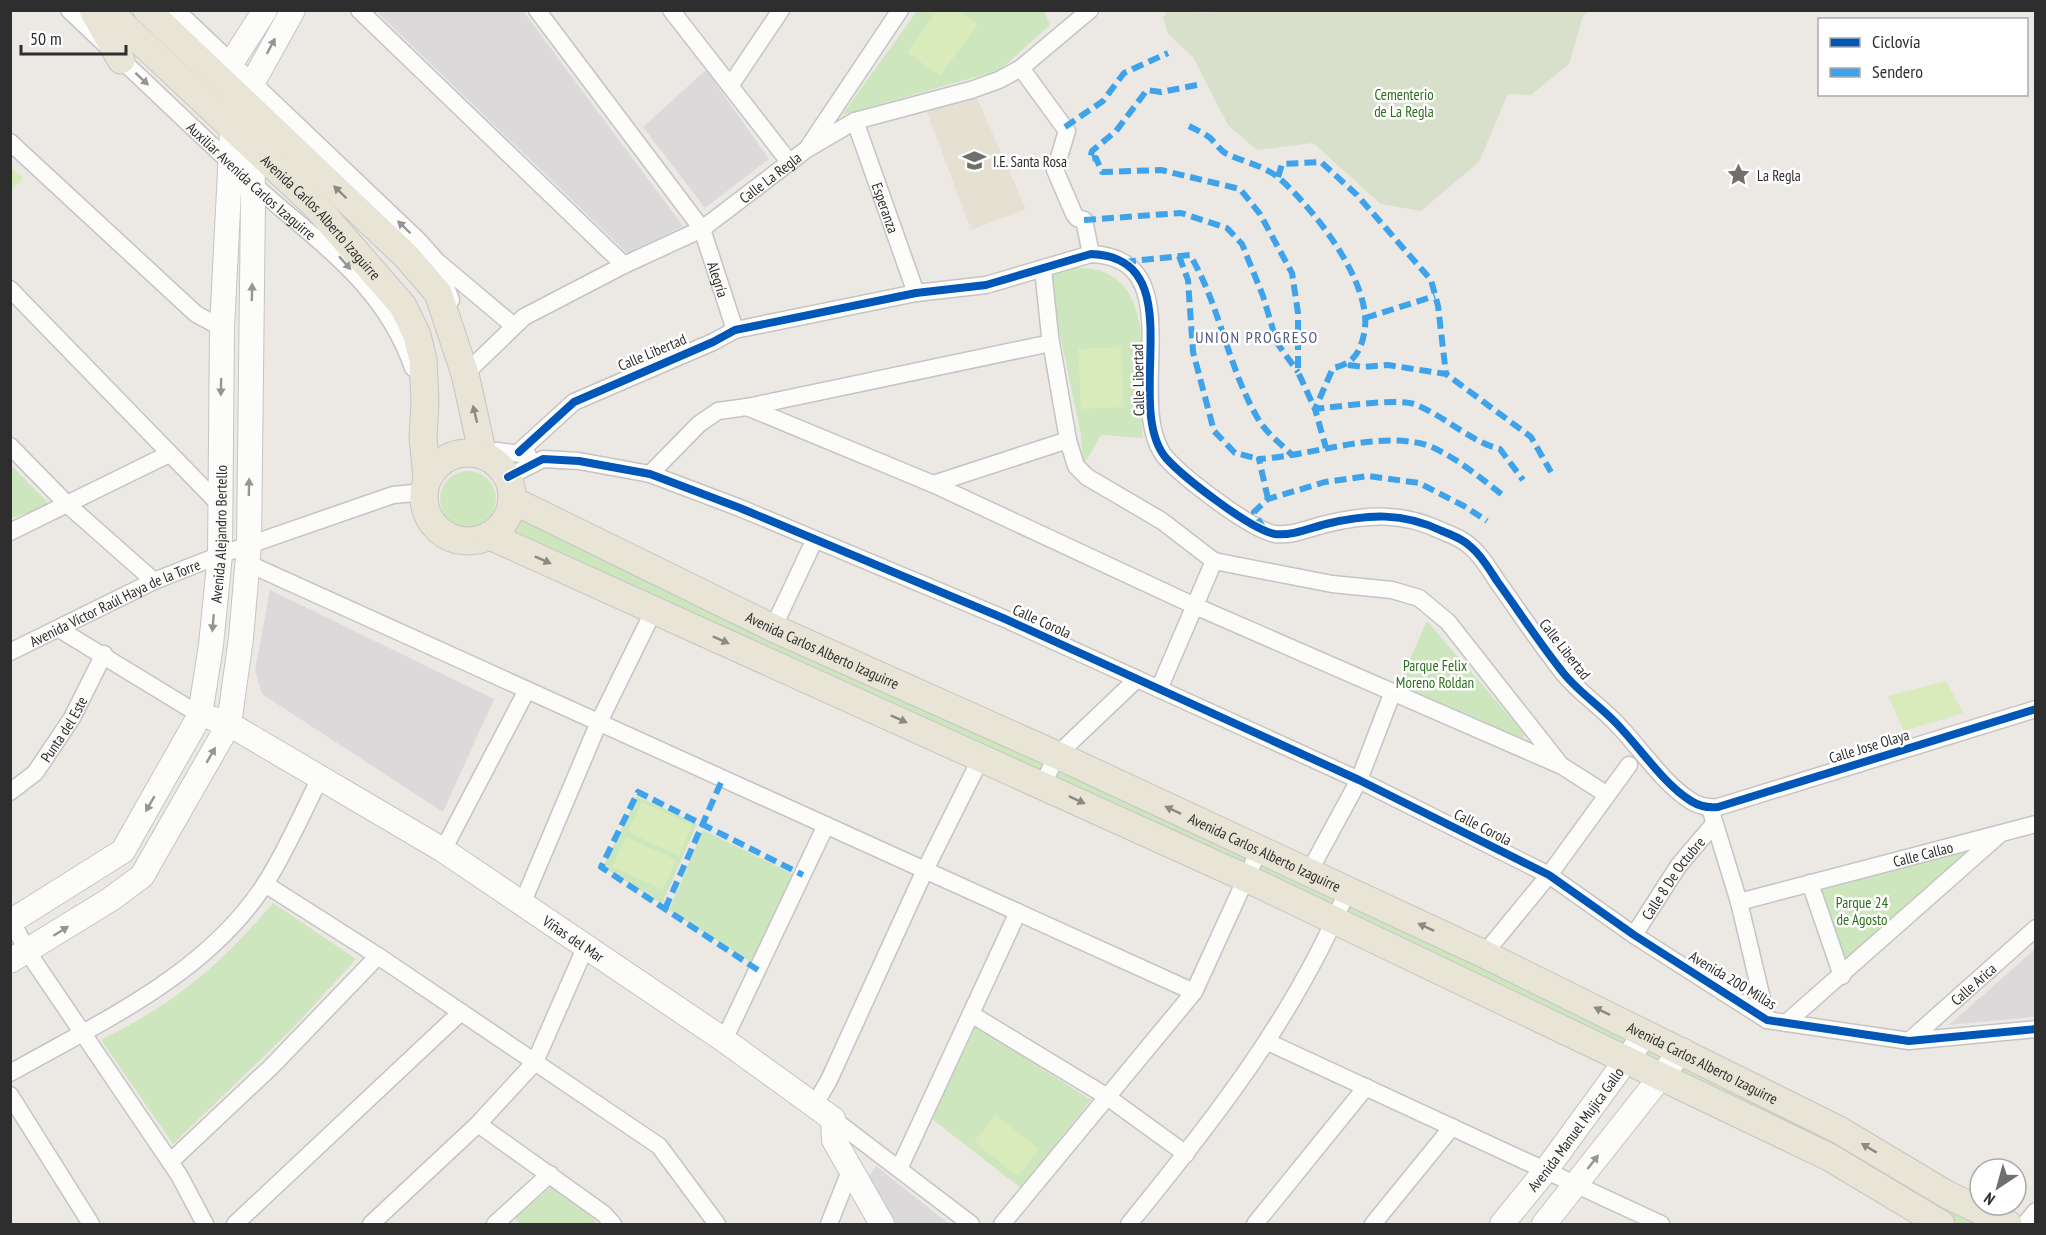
<svg xmlns="http://www.w3.org/2000/svg" width="2046" height="1235" font-family="'PT Sans Narrow',sans-serif">
<style>
.industrial{fill:#dcd9db}
.education{fill:#e6e0d3}
.green{fill:#cee6be}
.cemetery{fill:#d8e0cc}
.pitch{fill:#d9eabb}
.lines{fill:none;stroke-linecap:round;stroke-linejoin:round}
.street-casing{stroke:#c5c4c5;stroke-width:19}
.secondary-casing{stroke:#c5c4c5;stroke-width:26}
.primary-casing{stroke:#c6c5c4;stroke-width:29}
.street{stroke:#fcfcfb;stroke-width:16}
.secondary{stroke:#fcfcfb;stroke-width:24}
.primary{stroke:#e8e4d6;stroke-width:27}
.quiet{stroke:#3ea3eb;stroke-width:6;stroke-dasharray:12 6;stroke-linecap:butt}
.cycleway-casing{stroke:#fff;stroke-width:11}
.cycleway{stroke:#0057b8;stroke-width:8}
.oneway{fill:#959594}
.oneway2{fill:#8b8982}
.labels{text-anchor:middle;dominant-baseline:central;stroke-width:5;stroke-linejoin:round;paint-order:stroke}
.park-label{font-size:15px;fill:#2c6e1b;stroke:#fff}
.poi-label{font-size:15px;fill:#2e2e2e;stroke:#fff;text-anchor:start}
.street-label{font-size:15px;fill:#2e2e2e;stroke:#fff}
.neighbourhood-label{font-size:16px;letter-spacing:1.5px;fill:#4d5680;stroke:#fff}
</style>
<rect width="100%" height="100%" fill="#ece8e4"/>
<g class="industrial">
<polygon points="376,11 523,11 683,226 628,254"/>
<polygon points="706,70 769,159 705,208 643,127"/>
<polygon points="270,590 494,699 443,812 262,694 255,670"/>
<polygon points="2035,949 2035,1017 1949,1025"/>
<polygon points="876,1166 949,1224 896,1224 866,1181"/>
</g>
<polygon class="education" points="976,96 1026,209 971,230 927,112"/>
<g class="green">
<polygon points="917,11 1044,11 1050,25 1000,70 842,115"/>
<path d="M1075,268C1165,264 1137,381 1143,438L1101,435L1083,467L1081,435L1048,277Z"/>
<polygon points="11,465 50,505 10,519"/>
<circle cx="468" cy="499" r="28"/>
<polygon points="516,513 1444,949 1775,1108 1987,1224 1958,1224 1918,1200 508,533"/>
<polygon points="1427,621 1523,732 1525,742 1398,686"/>
<polygon points="637,796 697,824 662,904 603,867"/>
<polygon points="703,830 795,875 752,963 669,910"/>
<polygon points="1962,852 1967,854 1846,965 1820,894 1824,886"/>
<path d="M273,903L356,959L292,1029L173,1144L101,1040C176,1003 219,966 273,903Z"/>
<polygon points="976,1026 1091,1100 1021,1188 932,1119"/>
<polygon points="551,1187 586,1210 597,1224 520,1224 515,1218"/>
</g>
<path class="cemetery" d="M1167,11C1187,10 1207,16 1226,10L1588,11L1583,16L1569,64L1531,95L1508,94L1479,162L1421,211L1381,204L1313,143L1257,150L1228,125L1193,57L1168,34L1163,18Z"/>
<g class="pitch">
<polygon points="937,11 959,11 978,25 940,76 907,52"/>
<polygon points="10,167 23,178 11,191 10,191"/>
<polygon points="1121,347 1124,407 1081,409 1078,349"/>
<polygon points="1946,681 1963,713 1904,731 1888,696"/>
<polygon points="642,802 692,825 679,856 628,832"/>
<polygon points="626,837 676,860 663,890 612,867"/>
<polygon points="995,1115 1039,1149 1018,1176 974,1142"/>
</g>
<g class="lines">
<defs>
<g id="street">
<path id="s1" d="M69,10C130,68 190,125 251,182C315,241 383,281 413,368"/>
<polyline points="176,10 419,241 435,259 451,300"/>
<polyline points="359,10 624,265"/>
<path id="s2" d="M537,10L702,229L735,330"/>
<polyline points="671,10 790,163"/>
<polyline points="1021,68 1067,131 1055,170 1074,214 1077,218 1084,220 1091,254"/>
<polyline points="730,86 781,10"/>
<path id="s3" d="M855,121L916,293"/>
<polyline points="10,142 196,314 222,328"/>
<polyline points="809,146 900,10"/>
<polyline points="439,263 514,326"/>
<polyline points="1043,269 1050,336 1068,440 1076,466 1087,477 1162,521 1214,561 1332,584 1392,590 1419,598 1448,622 1559,763"/>
<polyline points="10,289 219,504"/>
<path id="s4" d="M465,374L524,317L624,265L702,229L807,149L855,121L971,90L999,80L1021,68L1090,10"/>
<polyline points="747,407 933,484 1195,606 1562,766 1606,794"/>
<polyline points="10,446 68,505 154,581"/>
<path d="M519,452L574,402L713,342L735,330L916,293L986,285L1091,254C1195,258 1121,404 1166,458C1183,477 1251,530 1275,534C1292,536 1310,528 1326,524C1368,514 1403,512 1442,531C1452,535 1463,539 1471,547C1482,556 1489,569 1497,581C1518,610 1538,641 1561,670C1575,689 1595,702 1612,719C1638,744 1661,782 1691,801C1699,806 1709,808 1718,807L2036,709"/>
<polyline points="483,455 497,451 528,455"/>
<polyline points="650,474 699,424 718,411 747,407 1051,343"/>
<polyline points="508,477 543,459 579,461 650,474 740,508 1003,618 1359,780 1549,875 1634,935 1767,1020 1909,1041 2036,1029"/>
<polyline points="933,484 1068,440"/>
<polyline points="10,532 169,454"/>
<polyline points="247,563 1194,992"/>
<polyline points="773,628 814,541"/>
<polyline points="59,629 200,715"/>
<path id="s5" d="M10,652L154,581L220,555L393,495L424,492"/>
<polyline points="1159,689 1214,561"/>
<polyline points="1043,784 1057,755 1137,679"/>
<path id="s6" d="M10,792L35,773L72,718L104,654"/>
<polyline points="1710,808 1739,902 1767,1020"/>
<polyline points="443,850 527,690"/>
<polyline points="1309,872 1359,780 1392,694"/>
<polyline points="1810,883 1842,976"/>
<polyline points="265,884 378,956 659,1146 717,1224"/>
<path id="s7" d="M1739,902L2036,824"/>
<polyline points="522,904 599,722 654,610"/>
<polyline points="12,921 27,951 179,1175 205,1224"/>
<path id="s8" d="M1634,935L1679,865L1714,824"/>
<polyline points="1484,954 1549,875 1629,765"/>
<polyline points="971,1014 1106,1096 1186,1154"/>
<polyline points="1786,1023 1999,835"/>
<polyline points="724,1040 826,825"/>
<path id="s9" d="M1909,1041L2036,928"/>
<polyline points="1268,1042 1661,1224"/>
<path d="M10,1073C102,1021 206,975 265,884C286,851 302,814 320,778"/>
<polyline points="10,1095 91,1224"/>
<polyline points="814,1106 829,1080 925,870 982,756"/>
<polyline points="833,1119 971,1224"/>
<polyline points="478,1124 604,1214 613,1224"/>
<polyline points="170,1162 272,1066 378,956"/>
<polyline points="899,1169 1018,912"/>
<polyline points="235,1224 461,1012"/>
<polyline points="371,1224 478,1124 535,1062 586,946"/>
<polyline points="495,1224 550,1174"/>
<polyline points="829,1224 850,1171"/>
<polyline points="1002,1224 1194,992 1259,850"/>
<path d="M1129,1224C1213,1121 1296,1015 1347,891"/>
<polyline points="1255,1224 1366,1087"/>
<polyline points="1373,1224 1452,1127"/>
<polyline points="2025,1224 2036,1211"/>
</g>
<g id="secondary">
<path id="s10" d="M214,719L229,724L443,850L724,1040L833,1119L834,1140L882,1224"/>
<path id="s11" d="M10,922L123,851L200,715L211,645L220,555L222,328L234,92L232,62L265,10"/>
<polyline points="10,961 111,899 142,876 229,724 241,638 249,545 253,200 252,84 293,10"/>
<path id="s12" d="M1502,1224L1546,1170L1646,1033"/>
<polyline points="1544,1224 1682,1050"/>
</g>
<g id="primary">
<polyline points="93,10 121,60"/>
<path id="s13" d="M107,10L316,206L403,306L417,335L423,360L425,402L423,437L427,479"/>
<polyline points="147,10 406,256 438,293 465,374 483,455"/>
<circle cx="468" cy="497" r="44"/>
<path id="s14" d="M512,500L773,628L1057,755L1484,954L1839,1130L1946,1194L2008,1224"/>
<polyline points="490,536 1248,879 1829,1157 1941,1224"/>
</g>
</defs>
<use href="#street" class="street-casing"/>
<use href="#secondary" class="secondary-casing"/>
<use href="#primary" class="primary-casing"/>
<use href="#street" class="street"/>
<use href="#secondary" class="secondary"/>
<use href="#primary" class="primary"/>
<g class="quiet">
<path d="M1197,85L1161,92L1147,90L1116,131L1092,151L1090,159L1096,158L1102,172L1161,170L1240,189L1260,214L1292,273L1298,313V372L1315,409C1336,407 1396,398 1414,404C1445,416 1471,442 1500,449L1523,480"/>
<path d="M1189,126C1195,129 1203,133 1209,137C1215,142 1219,149 1225,153C1243,162 1263,165 1279,178C1313,208 1375,285 1364,334C1360,353 1353,364 1333,368L1315,409L1326,448"/>
<polyline points="1065,127 1103,101 1124,73 1168,53"/>
<polyline points="1278,177 1282,164 1321,162 1357,195 1431,280 1438,306 1446,374"/>
<polyline points="1084,220 1181,213 1227,228 1242,244 1263,296 1277,343 1298,372"/>
<polyline points="1179,256 1188,280 1193,352 1214,431 1235,453 1259,459"/>
<path d="M1124,262L1190,255C1221,307 1228,370 1260,422C1268,434 1282,445 1292,455"/>
<polyline points="1365,318 1435,296"/>
<polyline points="1348,365 1363,367 1388,365 1446,374 1531,437 1551,472"/>
<path d="M1268,499L1259,459C1309,456 1369,433 1419,443C1447,449 1483,480 1505,497"/>
<polyline points="1264,529 1254,512 1268,499 1325,482 1368,476 1419,483 1464,506 1487,521"/>
<polyline points="665,909 723,778"/>
<polyline points="758,970 601,867 638,792 803,875"/>
</g>
<defs>
<g id="cycleway">
<path d="M519,452L574,402L713,342L735,330L916,293L986,285L1091,254C1195,258 1121,404 1166,458C1183,477 1251,530 1275,534C1292,536 1310,528 1326,524C1368,514 1403,512 1442,531C1452,535 1463,539 1471,547C1482,556 1489,569 1497,581C1518,610 1538,641 1561,670C1575,689 1595,702 1612,719C1638,744 1661,782 1691,801C1699,806 1709,808 1718,807L2036,709"/>
<polyline points="508,477 543,459 579,461 650,474 740,508 1003,618 1359,780 1549,875 1634,935 1767,1020 1909,1041 2036,1029"/>
</g>
</defs>
<use href="#cycleway" class="cycleway-casing"/>
<use href="#cycleway" class="cycleway"/>
</g>
<defs><path id="oneway-solid" d="M-6-.8H1V-3.2L6.5 0L1 3.2V.8H-6Z" transform="scale(1.5)"/></defs>
<g class="oneway">
<use href="#oneway-solid" transform="translate(271 46) rotate(-62)"/>
<use href="#oneway-solid" transform="translate(142 79) rotate(43)"/>
<use href="#oneway-solid" transform="translate(404 227) rotate(-136)"/>
<use href="#oneway-solid" transform="translate(345 263) rotate(48)"/>
<use href="#oneway-solid" transform="translate(252 292) rotate(-89)"/>
<use href="#oneway-solid" transform="translate(221 387) rotate(91)"/>
<use href="#oneway-solid" transform="translate(249 487) rotate(-89)"/>
<use href="#oneway-solid" transform="translate(213 623) rotate(95)"/>
<use href="#oneway-solid" transform="translate(211 755) rotate(-60)"/>
<use href="#oneway-solid" transform="translate(150 804) rotate(120)"/>
<use href="#oneway-solid" transform="translate(61 931) rotate(-32)"/>
<use href="#oneway-solid" transform="translate(1593 1162) rotate(-52)"/>
</g>
<g class="oneway2">
<use href="#oneway-solid" transform="translate(340 192) rotate(-136)"/>
<use href="#oneway-solid" transform="translate(475 414) rotate(-104)"/>
<use href="#oneway-solid" transform="translate(543 560) rotate(24)"/>
<use href="#oneway-solid" transform="translate(721 640) rotate(24)"/>
<use href="#oneway-solid" transform="translate(899 719) rotate(24)"/>
<use href="#oneway-solid" transform="translate(1077 800) rotate(25)"/>
<use href="#oneway-solid" transform="translate(1173 810) rotate(-155)"/>
<use href="#oneway-solid" transform="translate(1426 927) rotate(-155)"/>
<use href="#oneway-solid" transform="translate(1602 1011) rotate(-154)"/>
<use href="#oneway-solid" transform="translate(1869 1148) rotate(-149)"/>
</g>
<defs>
<symbol id="school-bare" viewBox="-9 -9 18 18"><path d="M0-5L7-2L0 1L-7-2ZM-4 1L0 2.5L4 1V4Q0 6-4 4Z" fill="#706f6e" stroke="#fff" stroke-width="2.5" paint-order="stroke"/></symbol>
<symbol id="sight-bare" viewBox="-9 -9 18 18"><path d="M0-6L1.8-2.2L6-1.7L2.9 1.2L3.7 5.4L0 3.3L-3.7 5.4L-2.9 1.2L-6-1.7L-1.8-2.2Z" fill="#706f6e" stroke="#fff" stroke-width="2.5" paint-order="stroke"/></symbol>
</defs>
<g fill-rule="evenodd">
<use href="#school-bare" x="958" y="144" width="33" height="33"/>
<use href="#sight-bare" x="1722" y="158" width="33" height="33"/>
</g>
<g class="labels">
<g class="park-label">
<text x="1404" y="94">Cementerio<tspan x="1404" dy="17">de La Regla</tspan></text>
<text x="1435" y="665">Parque Felix<tspan x="1435" dy="17">Moreno Roldan</tspan></text>
<text x="1862" y="902">Parque 24<tspan x="1862" dy="17">de Agosto</tspan></text>
</g>
<g class="poi-label">
<text x="993" y="161">I.E. Santa Rosa</text>
<text x="1757" y="175">La Regla</text>
</g>
<g class="street-label">
<text stroke="none"><textPath href="#s4" startOffset="366">Calle La Regla</textPath></text>
<text stroke="none"><textPath href="#s1" startOffset="250">Auxiliar Avenida Carlos Izaguirre</textPath></text>
<text stroke="none"><textPath href="#s3" startOffset="92">Esperanza</textPath></text>
<text stroke="none"><textPath href="#s13" startOffset="298">Avenida Carlos Alberto Izaguirre</textPath></text>
<text stroke="none"><textPath href="#s2" startOffset="327">Alegría</textPath></text>
<text transform="translate(652 352) rotate(-23)">Calle Libertad</text>
<text transform="translate(1138 380) rotate(-91)">Calle Libertad</text>
<text stroke="none"><textPath href="#s11" startOffset="472">Avenida Alejandro Bertello</textPath></text>
<text stroke="none"><textPath href="#s5" startOffset="116">Avenida Víctor Raúl Haya de la Torre</textPath></text>
<text transform="translate(1042 621) rotate(24)">Calle Corola</text>
<text transform="translate(1565 649) rotate(52)">Calle Libertad</text>
<text stroke="none"><textPath href="#s14" startOffset="345">Avenida Carlos Alberto Izaguirre</textPath></text>
<text stroke="none"><textPath href="#s6" startOffset="84">Punta del Este</textPath></text>
<text transform="translate(1869 746) rotate(-17)">Calle Jose Olaya</text>
<text transform="translate(1483 827) rotate(27)">Calle Corola</text>
<text stroke="none"><textPath href="#s14" startOffset="831">Avenida Carlos Alberto Izaguirre</textPath></text>
<text stroke="none"><textPath href="#s7" startOffset="190">Calle Callao</textPath></text>
<text stroke="none"><textPath href="#s8" startOffset="69">Calle 8 De Octubre</textPath></text>
<text stroke="none"><textPath href="#s10" startOffset="422">Viñas del Mar</textPath></text>
<text transform="translate(1733 980) rotate(31)">Avenida 200 Millas</text>
<text stroke="none"><textPath href="#s9" startOffset="86">Calle Arica</textPath></text>
<text stroke="none"><textPath href="#s14" startOffset="1317">Avenida Carlos Alberto Izaguirre</textPath></text>
<text stroke="none"><textPath href="#s12" startOffset="120">Avenida Manuel Mujica Gallo</textPath></text>
</g>
<g class="neighbourhood-label">
<text x="1257" y="337">UNION PROGRESO</text>
</g>
</g>
<rect width="2046" height="1235" fill="none" stroke="#2e2e2e" stroke-width="24"/>
<rect x="1818" y="18" width="210" height="78" fill="#ffffff" stroke="#ababab" stroke-width="1.5"/>
<rect x="1830" y="38" width="30" height="9" fill="#0057b8" stroke="#ababab" stroke-width="1.5"/>
<text x="1872" y="48" font-size="18" fill="#2e2e2e">Ciclovía</text>
<rect x="1830" y="68" width="30" height="9" fill="#3ea3eb" stroke="#ababab" stroke-width="1.5"/>
<text x="1872" y="78" font-size="18" fill="#2e2e2e">Sendero</text>
<g transform="translate(1998 1187) rotate(216)"><circle r="28" fill="#ffffff" stroke="#ababab" stroke-width="1.5"/>
<path d="M0-4.5L10 22L0 15L-10 22Z" fill="#706f6e"/>
<text y="-9" font-size="16" font-weight="bold" text-anchor="middle" fill="#2e2e2e">N</text>
</g>
<path d="M21 45v9h105v-9" fill="none" stroke="#2e2e2e" stroke-width="3"/>
<text x="30" y="45" font-size="18" fill="#2e2e2e" stroke="#ffffff" stroke-width="4.5" paint-order="stroke">50 m</text>
</svg>
